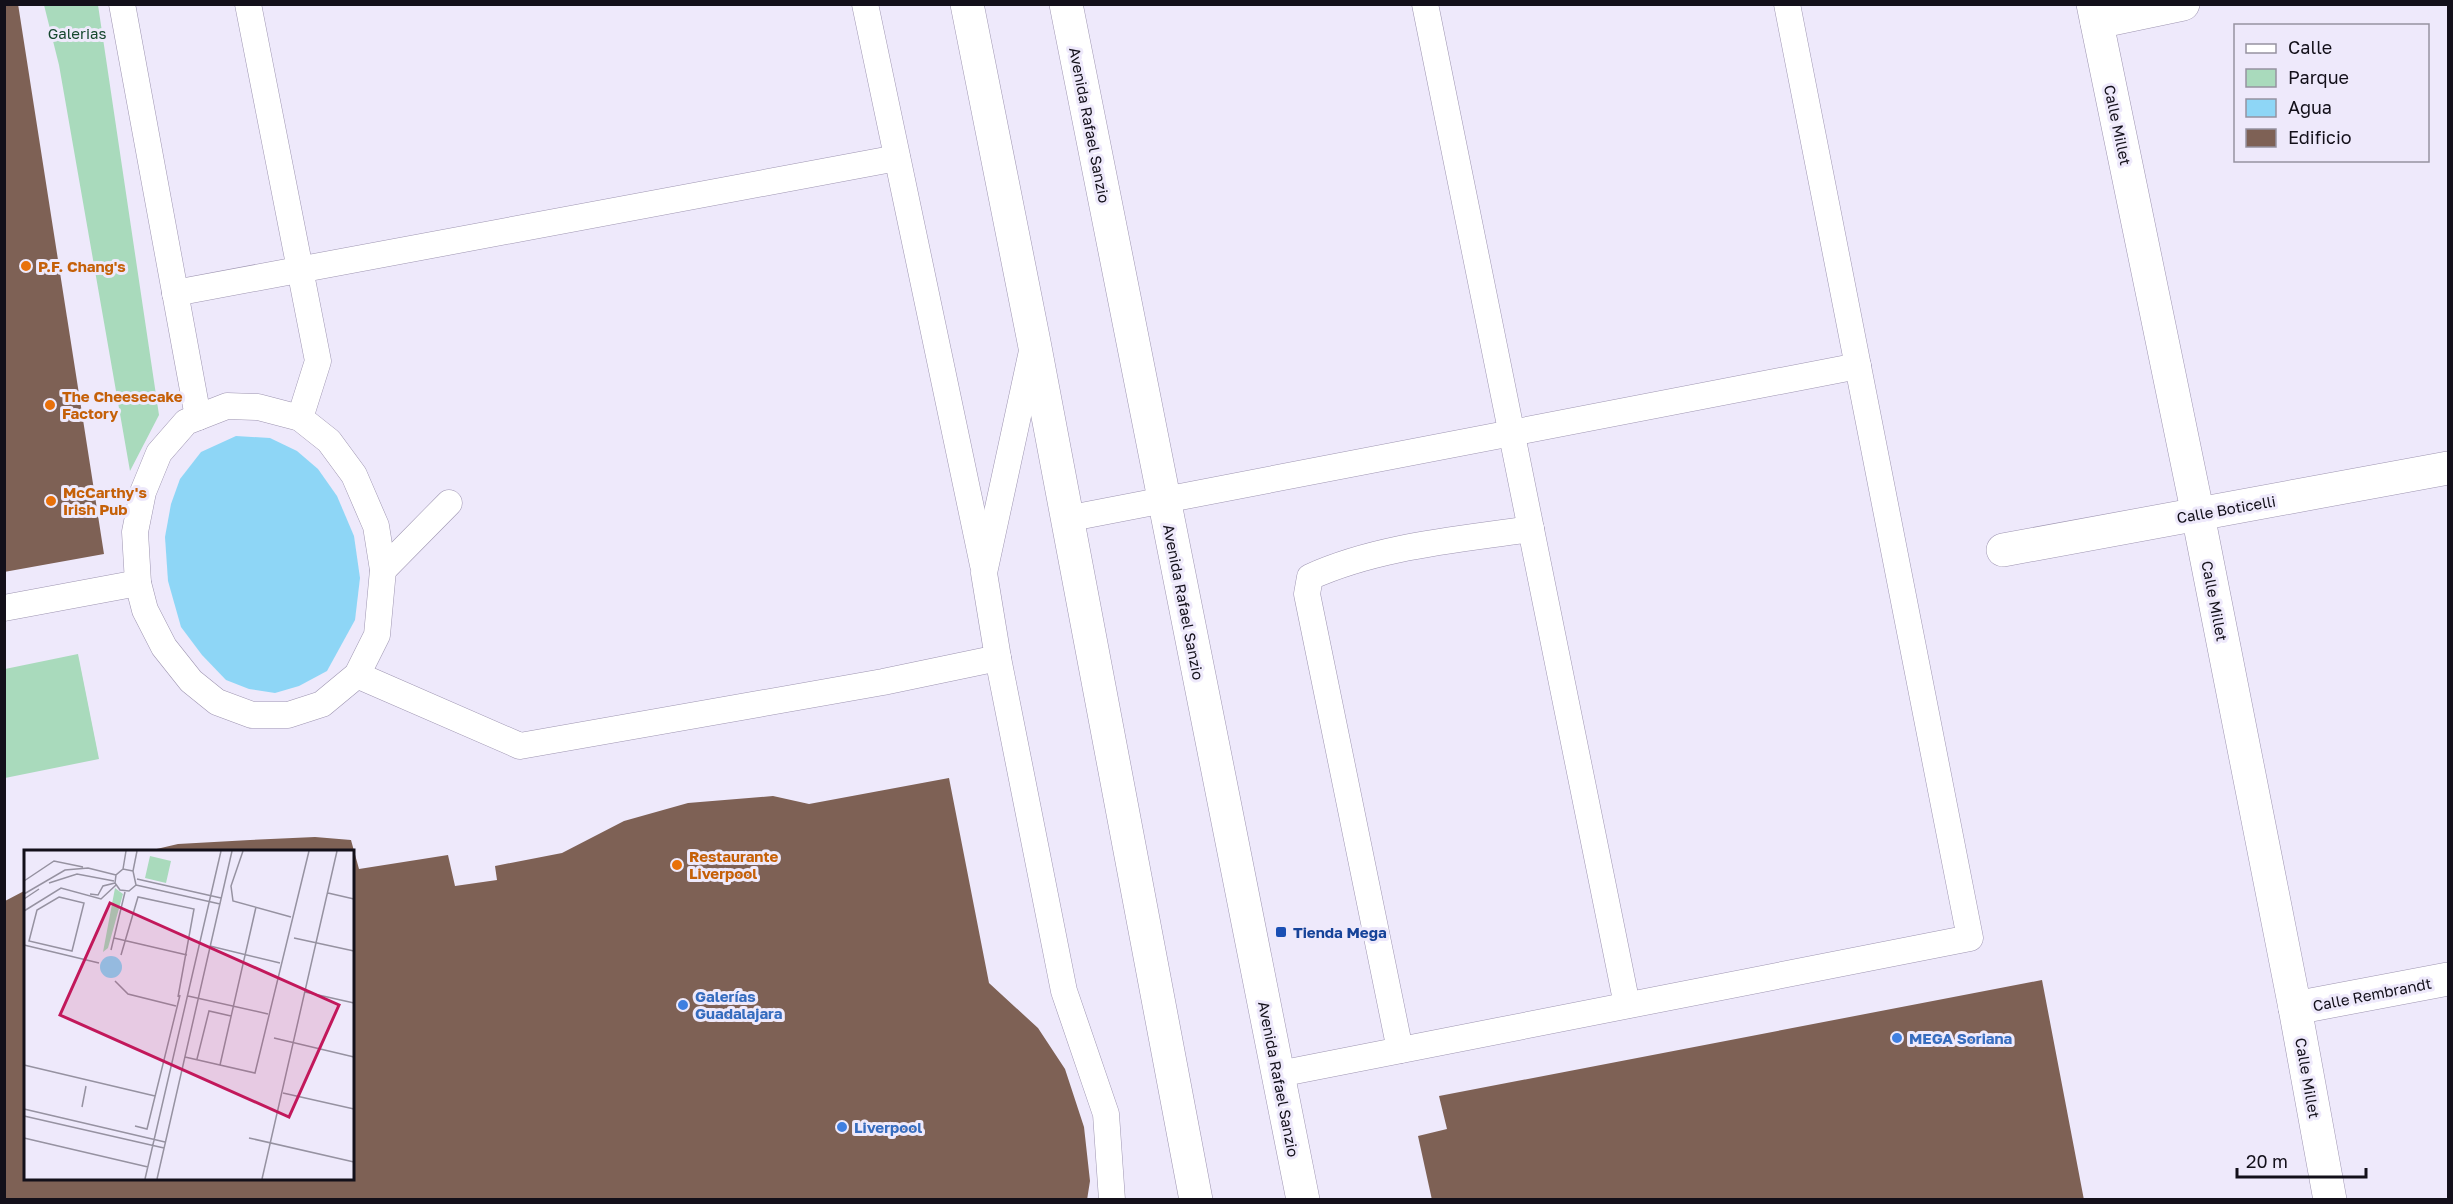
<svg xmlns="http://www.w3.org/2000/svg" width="2453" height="1204" font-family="'Golos Text',sans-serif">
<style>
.green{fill:#a9dabc}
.water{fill:#8ed6f6}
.building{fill:#7e6155}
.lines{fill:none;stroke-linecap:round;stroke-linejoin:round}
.lane-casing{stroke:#9e95b1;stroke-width:27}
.street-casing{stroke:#9e95b1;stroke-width:34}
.secondary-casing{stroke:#9e95b1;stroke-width:34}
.lane{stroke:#fff;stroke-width:26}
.street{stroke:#fff;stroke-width:33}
.secondary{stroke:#fff;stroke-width:33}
.food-dot{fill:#e8710a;stroke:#eee9fb;stroke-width:2}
.transit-dot{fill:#1a4fb4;stroke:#eee9fb;stroke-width:2}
.shop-dot{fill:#3f7fe0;stroke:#eee9fb;stroke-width:2}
.labels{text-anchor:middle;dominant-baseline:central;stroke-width:6;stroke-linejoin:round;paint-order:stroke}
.park-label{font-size:15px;fill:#15472e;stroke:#eee9fb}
.street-label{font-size:15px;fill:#13101a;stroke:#eee9fb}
.food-label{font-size:15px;font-weight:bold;fill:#c56008;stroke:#eee9fb;text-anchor:start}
.transit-label{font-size:15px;font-weight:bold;fill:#164399;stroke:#eee9fb;text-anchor:start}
.shop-label{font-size:15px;font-weight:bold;fill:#366cbe;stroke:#eee9fb;text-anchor:start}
.inset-road{fill:none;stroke:#9692a1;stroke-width:1.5}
.view{fill:#c2185b;fill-opacity:0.15;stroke:#c2185b;stroke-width:3}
.inset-edge{fill:none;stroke:#13101a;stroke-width:3}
</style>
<rect width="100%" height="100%" fill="#eee9fb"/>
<g class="green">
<polygon points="44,5 98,5 159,415 130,471 59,65"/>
<polygon points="78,654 99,759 5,778 5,669"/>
</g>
<polygon class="water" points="236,436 270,438 297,451 318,469 337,496 354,536 360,578 355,620 327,671 299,686 275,693 249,689 226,680 202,655 181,627 168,581 165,537 171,504 180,479 201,452"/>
<g class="building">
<polygon points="4,4 18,4 104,554 4,572"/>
<polygon points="949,778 989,983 1038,1028 1065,1069 1084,1127 1090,1181 1087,1200 5,1200 5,901 26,890 26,1178 352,1178 352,852 148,851 178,844 250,840 315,837 351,840 359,869 448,855 455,886 497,880 495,866 562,853 624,821 688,803 773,796 809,804"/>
<polygon points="2042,980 2084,1200 1432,1200 1418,1136 1447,1129 1439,1096"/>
</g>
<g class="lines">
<defs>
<g id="lane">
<polyline points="122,4 198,417"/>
<polyline points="248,4 318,361 300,418"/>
<polyline points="865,4 983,565"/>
<polyline points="1425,4 1627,1005"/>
<polyline points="175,293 897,158"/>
<polyline points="1032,351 984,573 998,658 1064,991 1106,1114 1112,1200"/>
<polygon points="227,406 258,407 300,418 329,441 354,475 376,526 383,570 377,635 357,675 322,704 288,715 252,715 217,702 191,681 164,647 145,610 138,583 135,532 143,492 159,453 186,422"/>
<polyline points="1066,519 1858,366"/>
<polyline points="383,570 449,503"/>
<polyline points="4,608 138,583"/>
<polyline points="357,675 520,746 883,682 998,658"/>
<path d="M1400,1050L1307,594L1310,577C1379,546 1457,540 1531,529"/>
<polyline points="1279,1074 1970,938 1787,4"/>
</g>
<g id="street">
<polyline points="2093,4 2198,515 2295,1008 2330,1200"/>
<polyline points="2097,22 2183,4"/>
<polyline points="2003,550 2448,468"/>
<polyline points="2295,1008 2448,979"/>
</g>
<g id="secondary">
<polyline points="967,4 1034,342 1196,1200"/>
<polyline points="1066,4 1303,1200"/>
</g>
</defs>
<use href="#lane" class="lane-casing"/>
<use href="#street" class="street-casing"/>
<use href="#secondary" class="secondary-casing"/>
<use href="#lane" class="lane"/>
<use href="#street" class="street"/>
<use href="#secondary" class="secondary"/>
</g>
<g class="food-dot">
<circle cx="26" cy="266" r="6"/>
<circle cx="50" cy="405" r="6"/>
<circle cx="51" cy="501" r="6"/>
<circle cx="677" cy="865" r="6"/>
</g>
<rect class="transit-dot" x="1275" y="926" width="12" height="12" rx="3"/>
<g class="shop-dot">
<circle cx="683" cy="1005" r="6"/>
<circle cx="1897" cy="1038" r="6"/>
<circle cx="842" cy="1127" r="6"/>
</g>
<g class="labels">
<g class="park-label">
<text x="77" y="33">Galerias</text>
</g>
<g class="street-label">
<text transform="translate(1090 125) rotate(79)">Avenida Rafael Sanzio</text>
<text transform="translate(2118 125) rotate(78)">Calle Millet</text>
<text transform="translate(2226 509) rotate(-10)">Calle Boticelli</text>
<text transform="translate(2215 601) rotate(79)">Calle Millet</text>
<text transform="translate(1184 602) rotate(79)">Avenida Rafael Sanzio</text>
<text transform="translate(2372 994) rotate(-11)">Calle Rembrandt</text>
<text transform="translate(2308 1078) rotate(80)">Calle Millet</text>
<text transform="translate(1279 1079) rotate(79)">Avenida Rafael Sanzio</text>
</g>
<g class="food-label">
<text x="38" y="266">P.F. Chang's</text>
<text x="62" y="396">The Cheesecake<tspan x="62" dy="17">Factory</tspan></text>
<text x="63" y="492">McCarthy's<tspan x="63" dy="17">Irish Pub</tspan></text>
<text x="689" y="856">Restaurante<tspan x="689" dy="17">Liverpool</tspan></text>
</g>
<g class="transit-label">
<text x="1293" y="932">Tienda Mega</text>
</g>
<g class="shop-label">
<text x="695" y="996">Galerías<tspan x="695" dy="17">Guadalajara</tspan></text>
<text x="1909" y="1038">MEGA Soriana</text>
<text x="854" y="1127">Liverpool</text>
</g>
</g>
<g transform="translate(24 850)">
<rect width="330" height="330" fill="#eee9fb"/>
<path d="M126,6L147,11L142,33L121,28ZM91,38L99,44L84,98L79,102Z" fill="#a9dabc"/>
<path d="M76 117a11 11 0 1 1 22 0a11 11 0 1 1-22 0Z" fill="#8ed6f6"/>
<path class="inset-road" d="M219,1L207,36L209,51L267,67M99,19L102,1M109,21L99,19L92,25L91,33L96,40L105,41L112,35L109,21L113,1M113,29L197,48M0,31L30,11L59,17M25,33L53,24L90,31M112,35L196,54M304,43L330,49M0,44L41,20L64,18L92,25M66,44L74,45L79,36L91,33M35,47L60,53L48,101L5,91L13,60ZM0,49L15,39M0,61L37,38L77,49L92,35M90,88L163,105M270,88L330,101M0,95L75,113M186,96L256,113M87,100L101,42M97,105L114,47L170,59L154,147M91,131L104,144L152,156M281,142L330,153M164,146L244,164M250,188L330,207M161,207L231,223L285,1M173,209L185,161L207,166M0,215L131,246M196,215L232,57M259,243L330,259M58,257L62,236M0,259L141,292M0,266L140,298M111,276L123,279L156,145M0,288L124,317M225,288L330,312M121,329L197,1M133,329L208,1M238,329L313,1"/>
<path class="view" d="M86,53L315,155L265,267L36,165Z"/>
<rect width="330" height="330" class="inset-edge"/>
</g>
<rect width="2453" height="1204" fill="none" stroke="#13101a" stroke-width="12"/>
<rect x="2234" y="24" width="195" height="138" fill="#eee9fb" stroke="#9692a1" stroke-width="1.5"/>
<rect x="2246" y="44" width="30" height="9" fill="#ffffff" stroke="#9692a1" stroke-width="1.5"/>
<text x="2288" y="54" font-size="18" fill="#13101a">Calle</text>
<rect x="2246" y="69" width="30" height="18" fill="#a9dabc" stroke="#9692a1" stroke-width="1.5"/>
<text x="2288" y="84" font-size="18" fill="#13101a">Parque</text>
<rect x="2246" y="99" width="30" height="18" fill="#8ed6f6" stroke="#9692a1" stroke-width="1.5"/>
<text x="2288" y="114" font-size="18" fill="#13101a">Agua</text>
<rect x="2246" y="129" width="30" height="18" fill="#7e6155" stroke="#9692a1" stroke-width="1.5"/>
<text x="2288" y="144" font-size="18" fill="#13101a">Edificio</text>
<path d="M2237 1168v9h129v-9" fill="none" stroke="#13101a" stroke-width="3"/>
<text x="2246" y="1168" font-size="18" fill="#13101a" stroke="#eee9fb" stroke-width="4.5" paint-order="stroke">20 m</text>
</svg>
